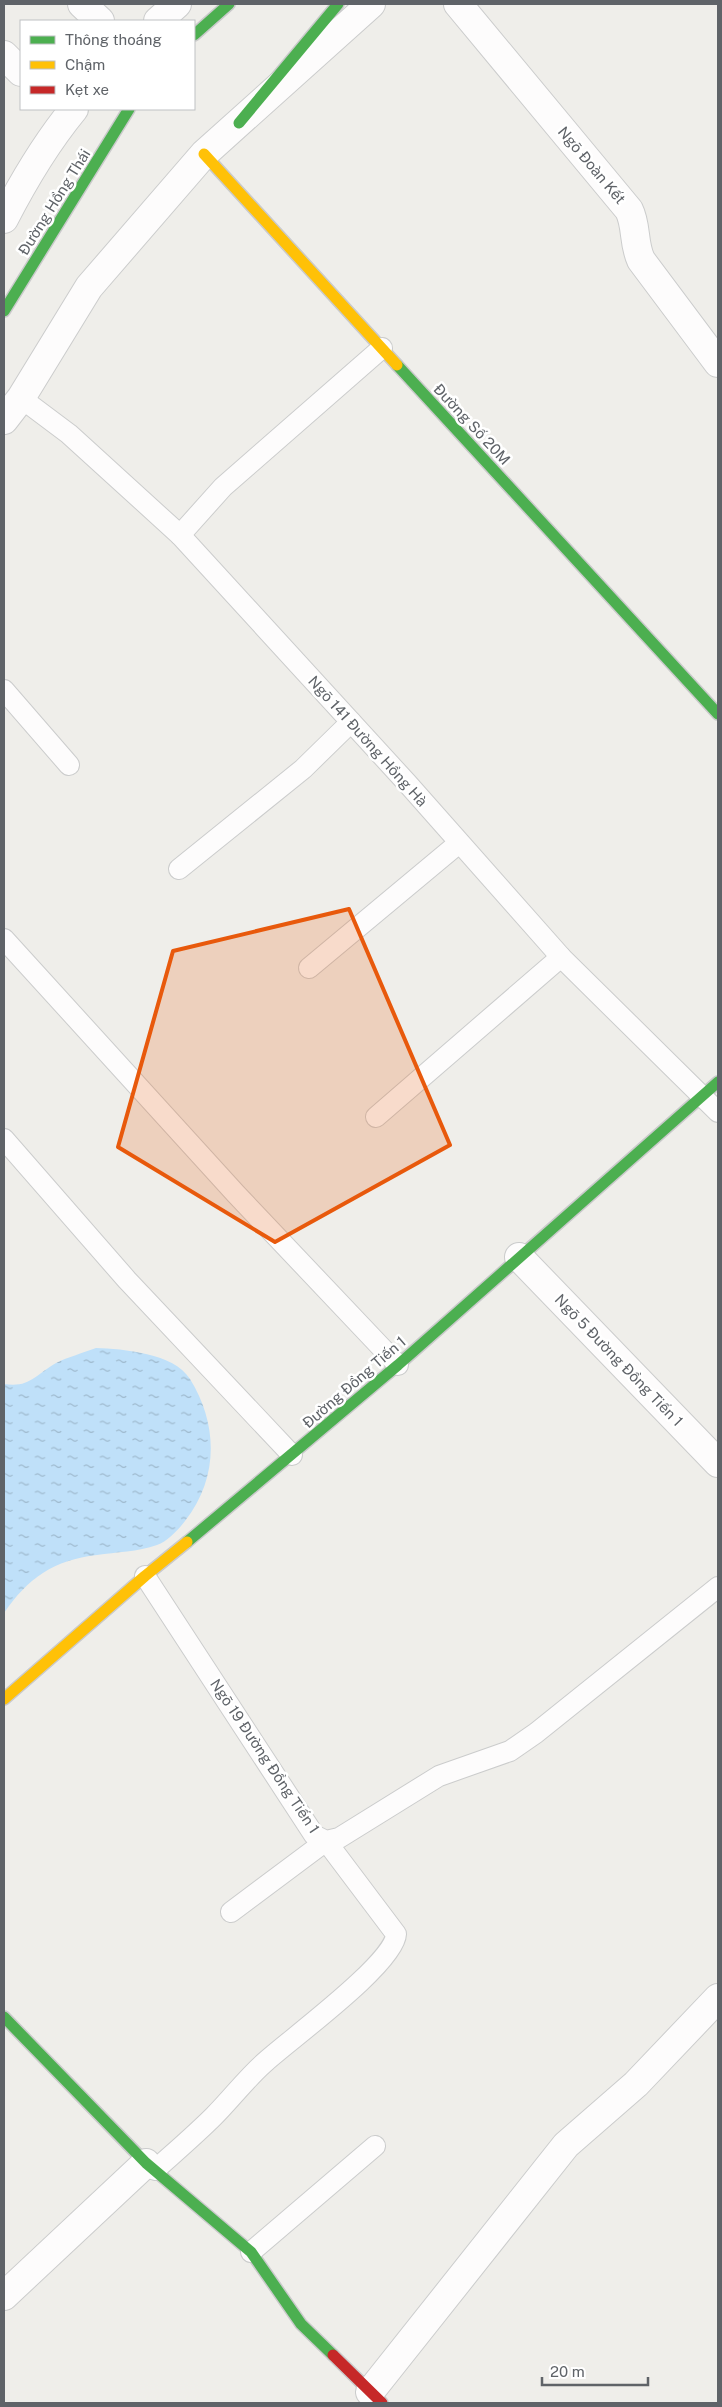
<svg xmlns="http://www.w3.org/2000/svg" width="722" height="2407" font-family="'Public Sans',sans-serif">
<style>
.water{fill:url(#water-ripples)}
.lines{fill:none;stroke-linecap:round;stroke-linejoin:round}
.lane-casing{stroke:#cbcccc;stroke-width:22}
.street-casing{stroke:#cbcccc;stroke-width:30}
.fast-casing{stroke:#cacacb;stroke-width:14}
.slow-casing{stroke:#cacacb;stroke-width:14}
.jam-casing{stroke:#cacacb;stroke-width:14}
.lane{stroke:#fdfcfc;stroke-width:20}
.street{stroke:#fdfcfc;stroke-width:28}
.fast{stroke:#4caf50;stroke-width:11}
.slow{stroke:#ffc107;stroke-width:11}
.jam{stroke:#c62828;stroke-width:11}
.marked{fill:#e8590c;fill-opacity:0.2;stroke:#e8590c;stroke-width:4;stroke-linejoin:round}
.labels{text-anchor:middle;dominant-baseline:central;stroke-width:5;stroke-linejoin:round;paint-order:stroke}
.street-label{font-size:15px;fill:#5f6368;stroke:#fff}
</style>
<defs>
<pattern id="water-ripples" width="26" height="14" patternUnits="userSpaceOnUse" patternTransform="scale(1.25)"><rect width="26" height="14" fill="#bfe0f9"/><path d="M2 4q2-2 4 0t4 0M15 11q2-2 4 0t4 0" fill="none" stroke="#9eb9cd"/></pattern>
</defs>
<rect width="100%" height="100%" fill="#efeeea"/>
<path class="water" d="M96,1348C123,1349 174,1353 190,1379C218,1424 219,1478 185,1521C178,1530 168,1541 157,1545C138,1552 116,1552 97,1555C54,1560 28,1578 4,1613V1384C30,1388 35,1375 56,1363C68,1357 83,1353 96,1348Z"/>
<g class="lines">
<defs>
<g id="lane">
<polyline points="21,398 69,434 180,535 407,783 561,957 718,1112"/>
<polyline points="180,535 223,487 382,348"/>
<polyline points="4,690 69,765"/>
<polyline points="179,869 303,769 351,722"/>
<polyline points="4,939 236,1194 398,1365"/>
<polyline points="309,968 459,843"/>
<polyline points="376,1117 561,957"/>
<polyline points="4,1139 127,1280 292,1455"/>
<polyline points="145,1576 314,1835 326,1841 339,1838 439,1776 510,1751 536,1733 718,1587"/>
<path d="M155,2170C175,2152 195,2135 214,2116C231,2099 246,2079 264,2063C289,2040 395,1963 396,1934L326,1841L231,1912"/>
<polyline points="251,2252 375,2146"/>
</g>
<g id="street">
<polyline points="82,4 100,21"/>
<path d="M458,4L629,210C637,226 633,243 641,260L718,363"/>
<polyline points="158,21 177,4"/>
<polyline points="4,55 21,72"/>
<path d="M4,219C24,180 46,143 74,109"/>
<polyline points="4,420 21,398 89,287 204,154 371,4"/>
<polyline points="519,1257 718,1463"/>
<polyline points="4,2296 146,2163"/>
<polyline points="370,2392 566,2145 636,2084 718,1998"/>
</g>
<g id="fast">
<polyline points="194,35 229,4"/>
<polyline points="239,123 338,4"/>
<polyline points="4,311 129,109"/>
<polyline points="397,365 718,714"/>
<polyline points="187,1542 398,1365 718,1082"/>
<polyline points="4,2017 146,2163 251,2252 301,2324 333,2355"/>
</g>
<g id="slow">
<polyline points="204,154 397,365"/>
<polyline points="4,1699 145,1576 187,1542"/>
</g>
<polyline id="jam" points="333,2355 382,2403"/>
</defs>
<use href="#lane" class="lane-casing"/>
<use href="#street" class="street-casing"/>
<use href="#fast" class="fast-casing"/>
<use href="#slow" class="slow-casing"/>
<use href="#jam" class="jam-casing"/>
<use href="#lane" class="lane"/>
<use href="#street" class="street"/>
<use href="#fast" class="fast"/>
<use href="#slow" class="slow"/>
<use href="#jam" class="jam"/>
</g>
<path class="marked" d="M349,909L450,1145L275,1242L118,1147L173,951Z"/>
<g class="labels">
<g class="street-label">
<text transform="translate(592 165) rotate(50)">Ngõ Đoàn Kết</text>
<text transform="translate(54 202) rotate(-58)">Đường Hồng Thái</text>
<text transform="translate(472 424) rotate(47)">Đường Số 20M</text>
<text transform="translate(368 741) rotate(48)">Ngõ 141 Đường Hồng Hà</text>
<text transform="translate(619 1360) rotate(46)">Ngõ 5 Đường Đồng Tiến 1</text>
<text transform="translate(354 1382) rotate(-41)">Đường Đồng Tiến 1</text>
<text transform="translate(265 1756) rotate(56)">Ngõ 19 Đường Đồng Tiến 1</text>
</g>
</g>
<rect width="722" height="2407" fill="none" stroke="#5f6368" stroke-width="10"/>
<rect x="20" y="20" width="175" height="90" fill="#ffffff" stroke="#bfc1c3"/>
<rect x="30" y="36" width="25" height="8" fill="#4caf50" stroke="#bfc1c3"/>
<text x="65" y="45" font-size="15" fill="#5f6368">Thông thoáng</text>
<rect x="30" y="61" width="25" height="8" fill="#ffc107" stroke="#bfc1c3"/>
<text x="65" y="70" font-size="15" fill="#5f6368">Chậm</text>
<rect x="30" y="86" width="25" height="8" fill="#c62828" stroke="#bfc1c3"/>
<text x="65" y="95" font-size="15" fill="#5f6368">Kẹt xe</text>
<path d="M542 2377v8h106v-8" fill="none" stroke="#5f6368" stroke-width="2.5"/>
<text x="550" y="2377" font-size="15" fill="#5f6368" stroke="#ffffff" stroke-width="4" paint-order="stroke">20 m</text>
</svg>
